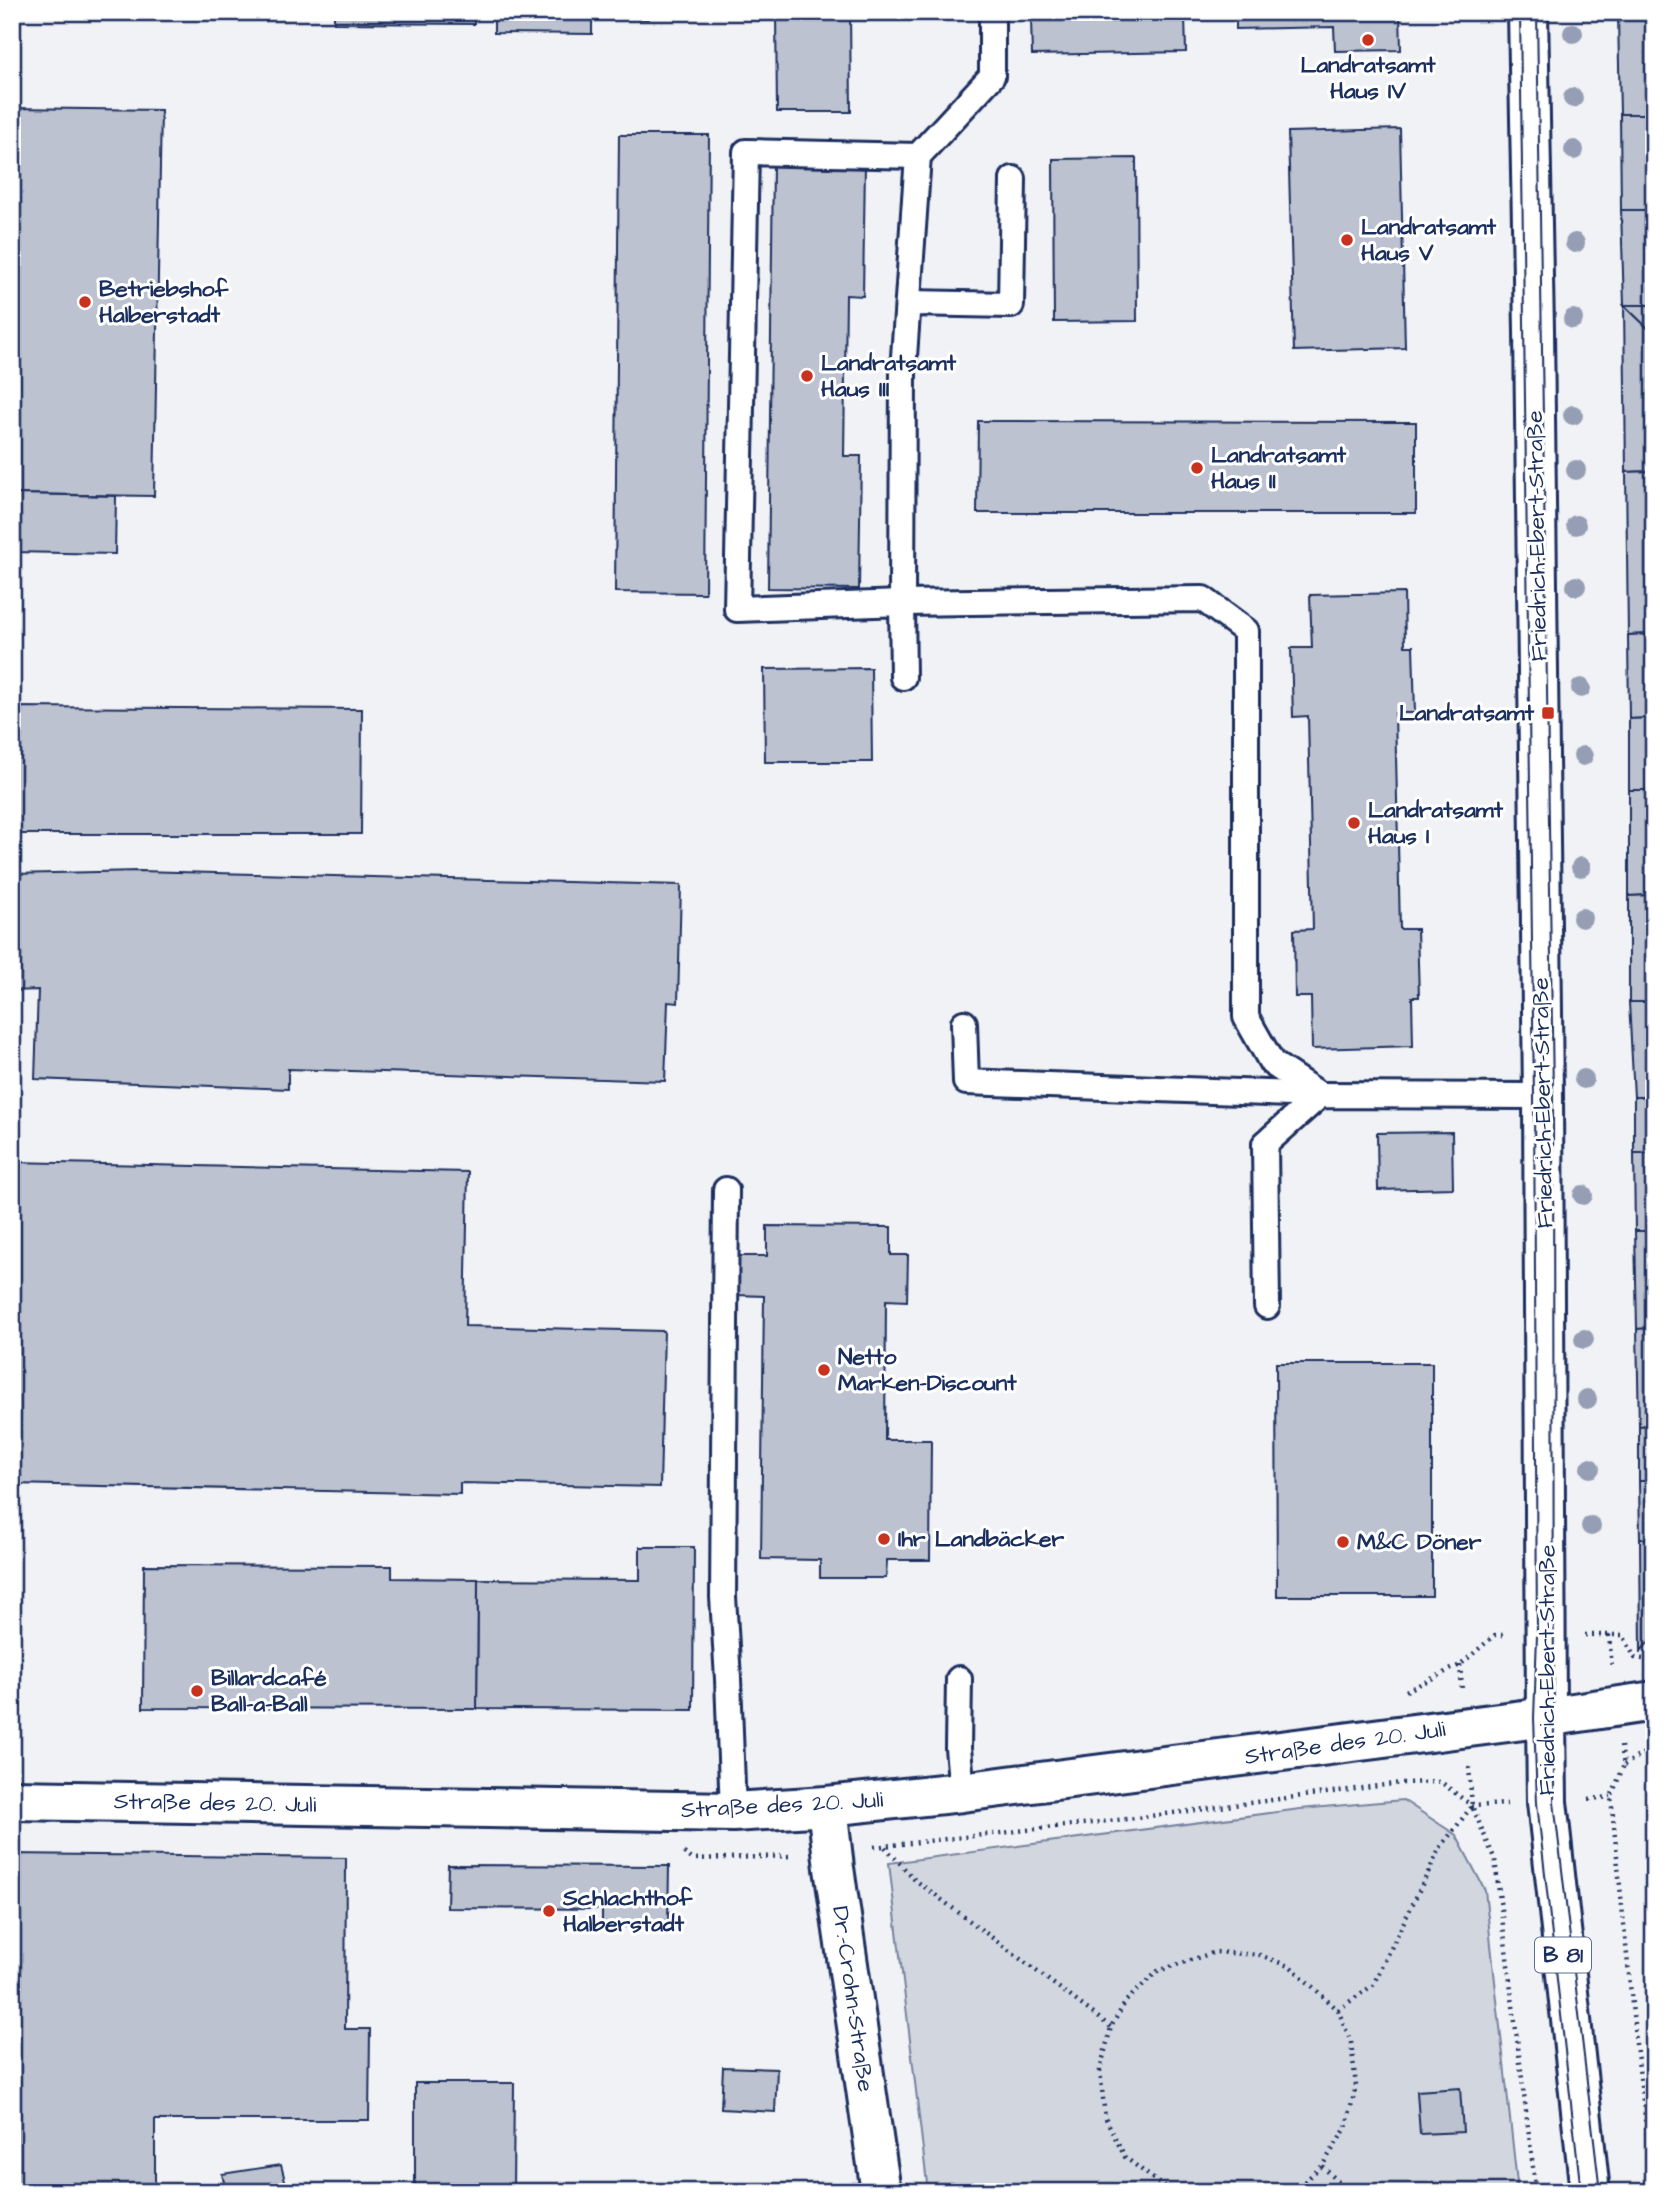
<svg xmlns="http://www.w3.org/2000/svg" width="1666" height="2204" font-family="'Architects Daughter',sans-serif">
<style>
.green{fill:#d2d6df;stroke:#76829e;stroke-width:2}
.building{fill:#bcc2d0;stroke:#1b2f5e;stroke-width:2}
.lines{fill:none;stroke-linecap:round;stroke-linejoin:round}
.lane-casing{stroke:#1b2f5e;stroke-width:30}
.street-casing{stroke:#1b2f5e;stroke-width:44}
.secondary-casing{stroke:#1b2f5e;stroke-width:44}
.primary-casing{stroke:#1b2f5e;stroke-width:44}
.path{stroke:#1b2f5e;stroke-width:4.5;stroke-dasharray:2 5;stroke-linecap:butt}
.lane{stroke:#fff;stroke-width:24}
.street{stroke:#fff;stroke-width:38}
.secondary{stroke:#fff;stroke-width:38}
.primary{stroke:#fff;stroke-width:38}
.tram{stroke:#1b2f5e;stroke-width:2}
.tree{fill:#959eb4}
.poi-dot{fill:#c8321e;stroke:#fff;stroke-width:2.5}
.labels{text-anchor:middle;dominant-baseline:central;stroke-width:6;stroke-linejoin:round;paint-order:stroke}
.shield{fill:#fff;stroke:#5f6d8e;stroke-width:2}
.shield-label{font-size:21px;font-weight:bold;fill:#1b2f5e}
.poi-label{font-size:23px;font-weight:bold;fill:#1b2f5e;stroke:#fff;text-anchor:start}
.street-label{font-size:23px;fill:#1b2f5e;stroke:#fff}
</style>
<rect width="100%" height="100%" fill="#f1f2f5"/>
<filter id="ink" filterUnits="userSpaceOnUse"><feTurbulence type="fractalNoise" baseFrequency=".0143" numOctaves="2"/><feDisplacementMap in="SourceGraphic" scale="14" xChannelSelector="R" yChannelSelector="G"/><feConvolveMatrix kernelMatrix="1 2 1 2 8 2 1 2 1" color-interpolation-filters="sRGB"/></filter>
<g filter="url(#ink)">
<polygon class="green" points="1403,1800 1456,1835 1485,1890 1518,2192 928,2192 889,1863 1300,1809"/>
<g class="building">
<polygon points="334,12 649,12 649,19 592,19 592,34 494,33 494,18 474,18 474,24 334,23"/>
<polygon points="776,12 850,12 851,112 777,112"/>
<polygon points="1236,12 1400,12 1401,50 1335,51 1334,27 1236,29"/>
<polygon points="1185,16 1186,52 1032,55 1031,18"/>
<polygon points="1618,16 1654,16 1654,114 1620,114"/>
<polygon points="12,108 161,110 154,496 12,494"/>
<polygon points="1620,114 1654,114 1654,210 1621,210"/>
<polygon points="1400,129 1405,348 1294,351 1288,132"/>
<polygon points="619,135 709,135 705,593 615,592"/>
<polygon points="1136,158 1137,321 1054,322 1053,159"/>
<polygon points="773,164 865,165 863,296 846,295 844,456 861,456 859,589 768,588"/>
<polygon points="1621,210 1654,210 1654,305 1624,305"/>
<polygon points="1624,305 1654,334 1654,471 1626,472"/>
<polygon points="1624,305 1654,305 1654,334"/>
<polygon points="978,421 1416,422 1416,513 977,513"/>
<polygon points="1654,471 1654,634 1628,635 1626,472"/>
<polygon points="12,494 116,496 115,554 12,552"/>
<polygon points="1404,593 1405,646 1413,646 1415,713 1395,713 1400,929 1417,929 1419,997 1412,997 1413,1046 1312,1049 1311,997 1295,997 1294,930 1313,929 1308,716 1293,717 1291,648 1312,648 1310,595"/>
<polygon points="1654,634 1654,718 1629,719 1628,635"/>
<polygon points="871,668 872,762 765,762 764,669"/>
<polygon points="12,707 362,709 361,834 12,834"/>
<polygon points="1654,718 1654,790 1629,790 1629,719"/>
<polygon points="1629,790 1654,790 1654,895 1629,896"/>
<polygon points="139,871 681,885 678,1003 668,1002 665,1081 288,1069 288,1089 35,1079 38,990 12,991 12,874"/>
<polygon points="1654,895 1654,1002 1629,1002 1629,896"/>
<polygon points="1629,1002 1654,1002 1654,1097 1634,1097"/>
<rect x="1634" y="1097" width="20" height="56"/>
<polygon points="1452,1132 1453,1188 1378,1190 1377,1133"/>
<polygon points="1634,1153 1654,1153 1654,1231 1635,1231"/>
<polygon points="12,1162 468,1172 465,1326 664,1331 660,1487 460,1483 460,1494 12,1484"/>
<polygon points="767,1226 891,1227 891,1255 908,1255 907,1301 886,1300 885,1440 931,1440 930,1560 887,1560 886,1578 820,1578 820,1560 761,1559 764,1296 737,1295 738,1256 767,1256"/>
<polygon points="1635,1231 1654,1231 1654,1328 1637,1329"/>
<polygon points="1654,1328 1654,1425 1639,1426 1637,1329"/>
<polygon points="1276,1363 1432,1363 1432,1596 1277,1596"/>
<polygon points="1654,1425 1654,1481 1639,1481 1639,1426"/>
<polygon points="1639,1481 1654,1481 1654,1539 1640,1539"/>
<polygon points="1640,1539 1654,1539 1654,1636 1641,1651"/>
<polygon points="640,1547 694,1547 693,1710 477,1709 478,1579 640,1580"/>
<polygon points="144,1565 392,1566 392,1578 478,1579 477,1709 143,1708"/>
<polygon points="1654,1766 1654,1824 1648,1774"/>
<polygon points="12,1854 346,1858 345,2029 370,2029 369,2120 155,2120 155,2191 226,2191 222,2174 281,2165 288,2192 16,2192 17,2123 12,2123"/>
<polygon points="448,1865 669,1866 668,1927 602,1926 602,1909 447,1908"/>
<polygon points="723,2067 777,2069 775,2112 721,2109"/>
<polygon points="415,2083 514,2083 513,2192 415,2192"/>
<polygon points="1460,2088 1463,2132 1420,2134 1417,2091"/>
</g>
<g class="lines">
<defs>
<g id="lane">
<polyline points="992,12 992,76 918,156 903,371 902,603 1203,599 1246,631 1246,1017 1272,1063 1320,1095"/>
<polyline points="909,303 1011,305 1013,179"/>
<polyline points="903,677 902,603 737,609 746,152 918,156"/>
<polyline points="964,1023 966,1082 1320,1095"/>
<polyline points="726,1190 723,1597 728,1679 733,1812"/>
<polyline points="1267,1306 1265,1144 1320,1095 1543,1096"/>
<polyline points="959,1679 958,1748 962,1792"/>
</g>
<polyline id="street" points="827,1806 834,1868 881,2192"/>
<polyline id="secondary" points="12,1800 733,1812 827,1806 962,1792 1546,1717 1543,1096 1534,330 1528,12"/>
<polyline id="primary" points="1590,2192 1547,1802 1546,1717 1654,1701"/>
</defs>
<use href="#lane" class="lane-casing"/>
<use href="#street" class="street-casing"/>
<use href="#secondary" class="secondary-casing"/>
<use href="#primary" class="primary-casing"/>
<g class="path">
<polyline points="1585,1635 1623,1635 1635,1658 1643,1659"/>
<polyline points="1609,1635 1612,1668"/>
<polyline points="1460,1665 1462,1689"/>
<polyline points="1406,1691 1460,1665 1495,1635 1506,1635"/>
<polyline points="1621,1746 1624,1765 1611,1797 1636,2044 1654,2192"/>
<polyline points="1624,1765 1654,1747"/>
<polyline points="1469,1767 1472,1806 1495,1860 1536,2192"/>
<polyline points="1589,1799 1611,1797"/>
<polyline points="874,1847 1136,1818 1401,1783 1441,1782 1472,1806 1507,1804"/>
<polyline points="885,1847 914,1879 1111,2027"/>
<polyline points="684,1853 692,1859 792,1856"/>
<polyline points="1338,2010 1373,1985 1440,1848 1472,1806"/>
<polyline points="1322,2166 1349,2192"/>
<polyline points="1170,2192 1125,2157 1105,2117 1100,2070 1111,2027 1126,2001 1158,1971 1215,1952 1260,1955 1291,1967 1338,2010 1351,2042 1356,2086 1346,2128 1322,2166 1304,2182 1285,2192"/>
</g>
<use href="#lane" class="lane"/>
<use href="#street" class="street"/>
<use href="#secondary" class="secondary"/>
<use href="#primary" class="primary"/>
<g class="tram">
<polyline points="1520,12 1534,1096 1537,1635 1534,1718 1537,1803 1581,2192"/>
<polyline points="1537,12 1553,1095 1554,1802 1600,2192"/>
</g>
</g>
<g class="tree">
<circle cx="1573" cy="33" r="10"/>
<circle cx="1573" cy="98" r="10"/>
<circle cx="1574" cy="150" r="10"/>
<circle cx="1575" cy="243" r="10"/>
<circle cx="1573" cy="319" r="10"/>
<circle cx="1573" cy="415" r="10"/>
<circle cx="1576" cy="470" r="10"/>
<circle cx="1576" cy="525" r="10"/>
<circle cx="1576" cy="586" r="10"/>
<circle cx="1581" cy="688" r="10"/>
<circle cx="1583" cy="756" r="10"/>
<circle cx="1581" cy="867" r="10"/>
<circle cx="1582" cy="918" r="10"/>
<circle cx="1584" cy="1079" r="10"/>
<circle cx="1583" cy="1195" r="10"/>
<circle cx="1584" cy="1339" r="10"/>
<circle cx="1587" cy="1399" r="10"/>
<circle cx="1590" cy="1468" r="10"/>
<circle cx="1591" cy="1526" r="10"/>
</g>
</g>
<g class="poi-dot">
<circle cx="1368" cy="40" r="7"/>
<circle cx="1347" cy="240" r="7"/>
<circle cx="85" cy="302" r="7"/>
<circle cx="807" cy="376" r="7"/>
<circle cx="1197" cy="468" r="7"/>
<rect x="1541" y="706" width="14" height="14" rx="3.5"/>
<circle cx="1354" cy="823" r="7"/>
<circle cx="824" cy="1370" r="7"/>
<circle cx="884" cy="1539" r="7"/>
<circle cx="1343" cy="1542" r="7"/>
<circle cx="197" cy="1691" r="7"/>
<circle cx="549" cy="1911" r="7"/>
</g>
<g class="labels">
<rect class="shield" x="1535" y="1937.5" width="56" height="35" rx="5"/>
<g class="shield-label">
<text x="1563" y="1955">B 81</text>
</g>
<g class="poi-label">
<text x="1368" y="65" text-anchor="middle">Landratsamt<tspan x="1368" dy="26">Haus IV</tspan></text>
<text x="1361" y="227">Landratsamt<tspan x="1361" dy="26">Haus V</tspan></text>
<text x="99" y="289">Betriebshof<tspan x="99" dy="26">Halberstadt</tspan></text>
<text x="821" y="363">Landratsamt<tspan x="821" dy="26">Haus III</tspan></text>
<text x="1211" y="455">Landratsamt<tspan x="1211" dy="26">Haus II</tspan></text>
<text x="1534" y="713" text-anchor="end">Landratsamt</text>
<text x="1368" y="810">Landratsamt<tspan x="1368" dy="26">Haus I</tspan></text>
<text x="838" y="1357">Netto<tspan x="838" dy="26">Marken-Discount</tspan></text>
<text x="898" y="1539">Ihr Landbäcker</text>
<text x="1357" y="1542">M&amp;C Döner</text>
<text x="211" y="1678">Billardcafé<tspan x="211" dy="26">Ball-a-Ball</tspan></text>
<text x="563" y="1898">Schlachthof<tspan x="563" dy="26">Halberstadt</tspan></text>
</g>
<g class="street-label">
<text transform="translate(1537 536) rotate(-91)">Friedrich-Ebert-Straße</text>
<text transform="translate(1543 1103) rotate(-91)">Friedrich-Ebert-Straße</text>
<text transform="translate(1547 1670) rotate(-90)">Friedrich-Ebert-Straße</text>
<text transform="translate(1345 1743) rotate(-8)">Straße des 20. Juli</text>
<text transform="translate(215 1803) rotate(1)">Straße des 20. Juli</text>
<text transform="translate(782 1805) rotate(-3)">Straße des 20. Juli</text>
<text transform="translate(853 1999) rotate(82)">Dr.-Crohn-Straße</text>
</g>
</g>
<rect width="1666" height="2204" fill="none" stroke="#fff" stroke-width="42"/>
<rect x="21" y="21" width="1624" height="2162" fill="none" stroke="#1b2f5e" stroke-width="2.5" filter="url(#ink)"/>
</svg>
